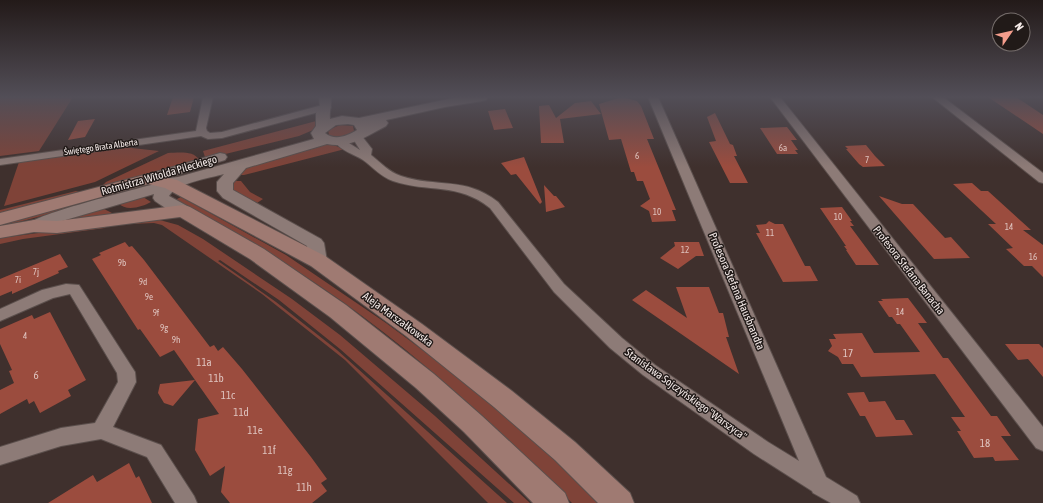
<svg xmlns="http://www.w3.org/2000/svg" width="1043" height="503" font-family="'Asap Condensed',sans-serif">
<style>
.green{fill:#7f4338}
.building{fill:#9b4c3e}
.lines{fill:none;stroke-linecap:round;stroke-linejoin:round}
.minor-casing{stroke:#5b4f4c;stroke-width:2}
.tertiary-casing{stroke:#5b4f4c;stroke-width:2}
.secondary-casing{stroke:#5b4f4c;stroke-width:2}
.minor{fill:#8d7b77;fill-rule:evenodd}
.tertiary{fill:#8d7b77;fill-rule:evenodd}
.secondary{fill:#9f7a72;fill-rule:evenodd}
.labels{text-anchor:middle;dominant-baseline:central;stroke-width:3;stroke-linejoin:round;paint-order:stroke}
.far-street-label{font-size:9px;fill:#f6ecea;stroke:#211a18}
.number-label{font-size:9px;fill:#dfc4bf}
.street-label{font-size:11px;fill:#f6ecea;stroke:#211a18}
.near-number-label{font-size:11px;fill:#dfc4bf}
</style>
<rect width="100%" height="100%" fill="#3f302d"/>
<g class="green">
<polygon points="0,97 73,97 39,151 0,156"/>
<polygon points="320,120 313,130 299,136 209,158 205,157 203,151"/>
<path d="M340,125L353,126L354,131C348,137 336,139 329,135L328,130Z"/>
<path d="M319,145H333L345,149L244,175H236C259,158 291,153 319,145Z"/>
<polygon points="123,147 159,151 95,182 4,206 19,162"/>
<path d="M168,153C177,153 194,150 199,160L102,188L101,187L106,182Z"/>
<polygon points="232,181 241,181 250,192 263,199 254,205 231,189"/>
<polygon points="76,191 84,194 0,214 0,210"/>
<path d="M143,197L151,202C142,207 126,212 118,203Z"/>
<path d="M181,197L286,255L386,323L463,380L530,435L603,503H572C500,431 424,359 340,300C286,262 233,231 175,200Z"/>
<polygon points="90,199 94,202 0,227 0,223"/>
<polygon points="102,208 114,214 52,223"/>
<polygon points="156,219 178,225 203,239 292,299 340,335 435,416 530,503 514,503 340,349 279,300 220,260 218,261 276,302 337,350 507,503 488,503 345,360 262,294 162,225 154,223 130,224 132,220"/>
<polygon points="107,224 105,228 23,239 0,244 0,238"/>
</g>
<g class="building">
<polygon points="173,97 194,97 190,112 167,115"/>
<polygon points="622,97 637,101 641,106 654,139 647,139 676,210 672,210 676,221 652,222 649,211 640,206 650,199 643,181 637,181 634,172 631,172 621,139 609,140 599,104"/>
<polygon points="988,97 1016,97 1043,115 1043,134"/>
<polygon points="591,101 601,114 560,119 564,143 541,143 539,106 549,105 556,118 575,103"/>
<polygon points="505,109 513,128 494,130 488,111"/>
<polygon points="715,113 730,144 733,145 737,156 734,156 748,183 730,183 709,142 716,141 707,117"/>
<polygon points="95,119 85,137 68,140 78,121"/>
<polygon points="787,127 797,140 791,140 798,150 795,150 798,154 777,154 760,128"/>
<polygon points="866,145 875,156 885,166 863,167 859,164 846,149 848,149 845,146"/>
<polygon points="524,157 542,202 540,204 516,174 511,175 501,163"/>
<polygon points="972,183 981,191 988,191 1031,230 1023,230 1043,245 1043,277 1032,266 1024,266 1006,249 1013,248 988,224 996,224 953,184"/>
<polygon points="544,185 554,196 556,196 565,207 546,212"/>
<polygon points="879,196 902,204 913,204 945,238 951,237 970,258 934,259"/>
<polygon points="842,207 852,221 850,221 854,226 850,226 879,265 856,265 846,250 847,250 844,246 846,246 820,208"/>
<polygon points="769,221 775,224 783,224 805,266 810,266 818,281 783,282 756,233 760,233 756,225 766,224"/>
<polygon points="125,242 129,247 132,246 144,260 210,347 214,345 218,351 223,347 242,369 311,457 327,479 321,483 327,491 312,503 230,503 221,492 225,466 210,476 195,450 198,419 219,414 195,380 173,406 164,403 158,393 160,384 195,380 174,350 160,357 140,329 138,330 92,259 101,255 99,253"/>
<polygon points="674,242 699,242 704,256 696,256 678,269 660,258 675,246"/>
<polygon points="60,254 68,267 58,271 59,273 12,294 12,291 0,296 0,279"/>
<polygon points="676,287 709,287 719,313 723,313 729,337 726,337 739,374 632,300 646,290 687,318"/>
<polygon points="908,298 927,323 918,323 943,358 948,358 991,416 997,416 1011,436 1001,436 1019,460 995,461 993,457 974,458 957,431 961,431 951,417 965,417 935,374 861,377 853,364 842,364 838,357 828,351 832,346 829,339 836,339 833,334 862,333 874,353 920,352 900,324 897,324 892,317 889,317 878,301 883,301 881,299"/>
<polygon points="50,312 86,380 68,390 71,396 40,413 34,401 29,404 27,399 0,414 0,390 14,383 9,371 12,370 0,344 0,329 32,315 34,319"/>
<polygon points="1005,344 1039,344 1043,348 1043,377 1028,359 1018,360"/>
<polygon points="864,392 869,402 885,401 896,420 904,420 913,435 876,437 865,416 860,416 847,393"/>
<polygon points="129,463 136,478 139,476 152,503 48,503 93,475 97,482"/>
</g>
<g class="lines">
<defs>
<g id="minor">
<polygon points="203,97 213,97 206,128 207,131 210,133 222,132 326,104 331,107 330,109 222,138 208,139 201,136 0,165 0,159 196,131"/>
<path d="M648,97H658L826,477L857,496L860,503H831L813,493L812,491L754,454L643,375L610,348L554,292L490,208C458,182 428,193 393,181C381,177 373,167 363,160C354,154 341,151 335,142L336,140H344L360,150L352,137L357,134L361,135L372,149L371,155C381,163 389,172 401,176C437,188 465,176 498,202L564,284L622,338L655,365L768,442L799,461Z"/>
<polygon points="770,97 780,97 1043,427 1043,451 1036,448"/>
<polygon points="932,97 943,97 1043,173 1043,183 1039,182"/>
<polygon points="66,284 79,285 135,372 136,382 113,427 161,445 194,496 197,503 175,503 147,457 101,439 61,446 0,465 0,447 61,428 95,423 118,382 117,373 70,294 53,298 0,321 0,309 42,290"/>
</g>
<g id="tertiary">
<path d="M319,97H331C332,107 329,110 330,119L342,116L359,118L458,97H488L486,100L482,101L445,107L386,120L388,123L386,126C367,136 349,149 327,144L246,168L233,183V190L321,239L324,243L327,261L324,265L318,267L312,265L309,261L307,246L223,198L217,191V182L224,174C210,178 176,183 169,196L189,207L191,211L189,215C176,218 166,208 155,201L153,198L154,194L62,221L40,230L34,231L28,230L25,226C33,214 145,187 166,181L170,178L178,177L314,139L311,133L316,126V113L320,108ZM348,124L354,125L357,130C347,136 335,141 325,133L336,125Z"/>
<polygon points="220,153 225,154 227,157 225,160 151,183 146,181 143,178 146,175"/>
</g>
<g id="secondary">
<polygon points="148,174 177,180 325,256 422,324 512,391 575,442 630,493 634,503 598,503 555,460 494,407 406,336 311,266 165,188 148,184 0,225 0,213"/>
<polygon points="183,205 190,207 264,249 346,305 434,374 482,416 565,493 569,503 533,503 464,432 416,388 330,317 250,259 180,217 57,233 34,232 0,238 0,226 34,220 57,221"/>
</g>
</defs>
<use href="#minor" class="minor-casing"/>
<use href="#tertiary" class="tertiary-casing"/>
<use href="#secondary" class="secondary-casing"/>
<use href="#minor" class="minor"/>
<use href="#tertiary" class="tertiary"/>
<use href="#secondary" class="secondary"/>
</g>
<linearGradient id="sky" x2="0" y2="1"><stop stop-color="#231a19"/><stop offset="0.58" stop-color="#524e57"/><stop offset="1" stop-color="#524e57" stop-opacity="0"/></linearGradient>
<rect width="1043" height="167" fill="url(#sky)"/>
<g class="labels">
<g class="far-street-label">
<text transform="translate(101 147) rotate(-8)">Świętego Brata Alberta</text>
</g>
<g class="number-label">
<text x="783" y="148">6a</text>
<text x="637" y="156">6</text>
<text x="867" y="160">7</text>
<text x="657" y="212">10</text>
<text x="838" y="217">10</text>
<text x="1009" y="227">14</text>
<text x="770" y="233">11</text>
<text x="685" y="250">12</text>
<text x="1033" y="257">16</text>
<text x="122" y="263">9b</text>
<text x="36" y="272">7j</text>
<text x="18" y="280">7i</text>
<text x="143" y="282">9d</text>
<text x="149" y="297">9e</text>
<text x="900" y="312">14</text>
<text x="156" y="313">9f</text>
<text x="164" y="328">9g</text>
<text x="25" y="336">4</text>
<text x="176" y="340">9h</text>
</g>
<g class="street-label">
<text transform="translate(159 175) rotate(-16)">Rotmistrza Witolda Pileckiego</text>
<text transform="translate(909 270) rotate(52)">Profesora Stefana Banacha</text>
<text transform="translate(737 291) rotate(67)">Profesora Stefana Hausbrandta</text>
<text transform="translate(398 319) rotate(36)">Aleja Marszałkowska</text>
<text transform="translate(686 394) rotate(36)">Stanisława Sojczyńskiego "Warszyca"</text>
</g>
<g class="near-number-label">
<text x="848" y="353">17</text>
<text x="204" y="362">11a</text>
<text x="36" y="375">6</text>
<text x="216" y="378">11b</text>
<text x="228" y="395">11c</text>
<text x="241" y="412">11d</text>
<text x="255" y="430">11e</text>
<text x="985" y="443">18</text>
<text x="269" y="450">11f</text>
<text x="285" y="470">11g</text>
<text x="304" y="487">11h</text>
</g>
</g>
<g transform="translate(1011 32) rotate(56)"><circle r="19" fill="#211a18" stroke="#766e6c"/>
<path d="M0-3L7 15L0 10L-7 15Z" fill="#f49d8c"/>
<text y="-6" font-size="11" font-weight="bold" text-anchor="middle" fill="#f6ecea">N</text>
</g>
</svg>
